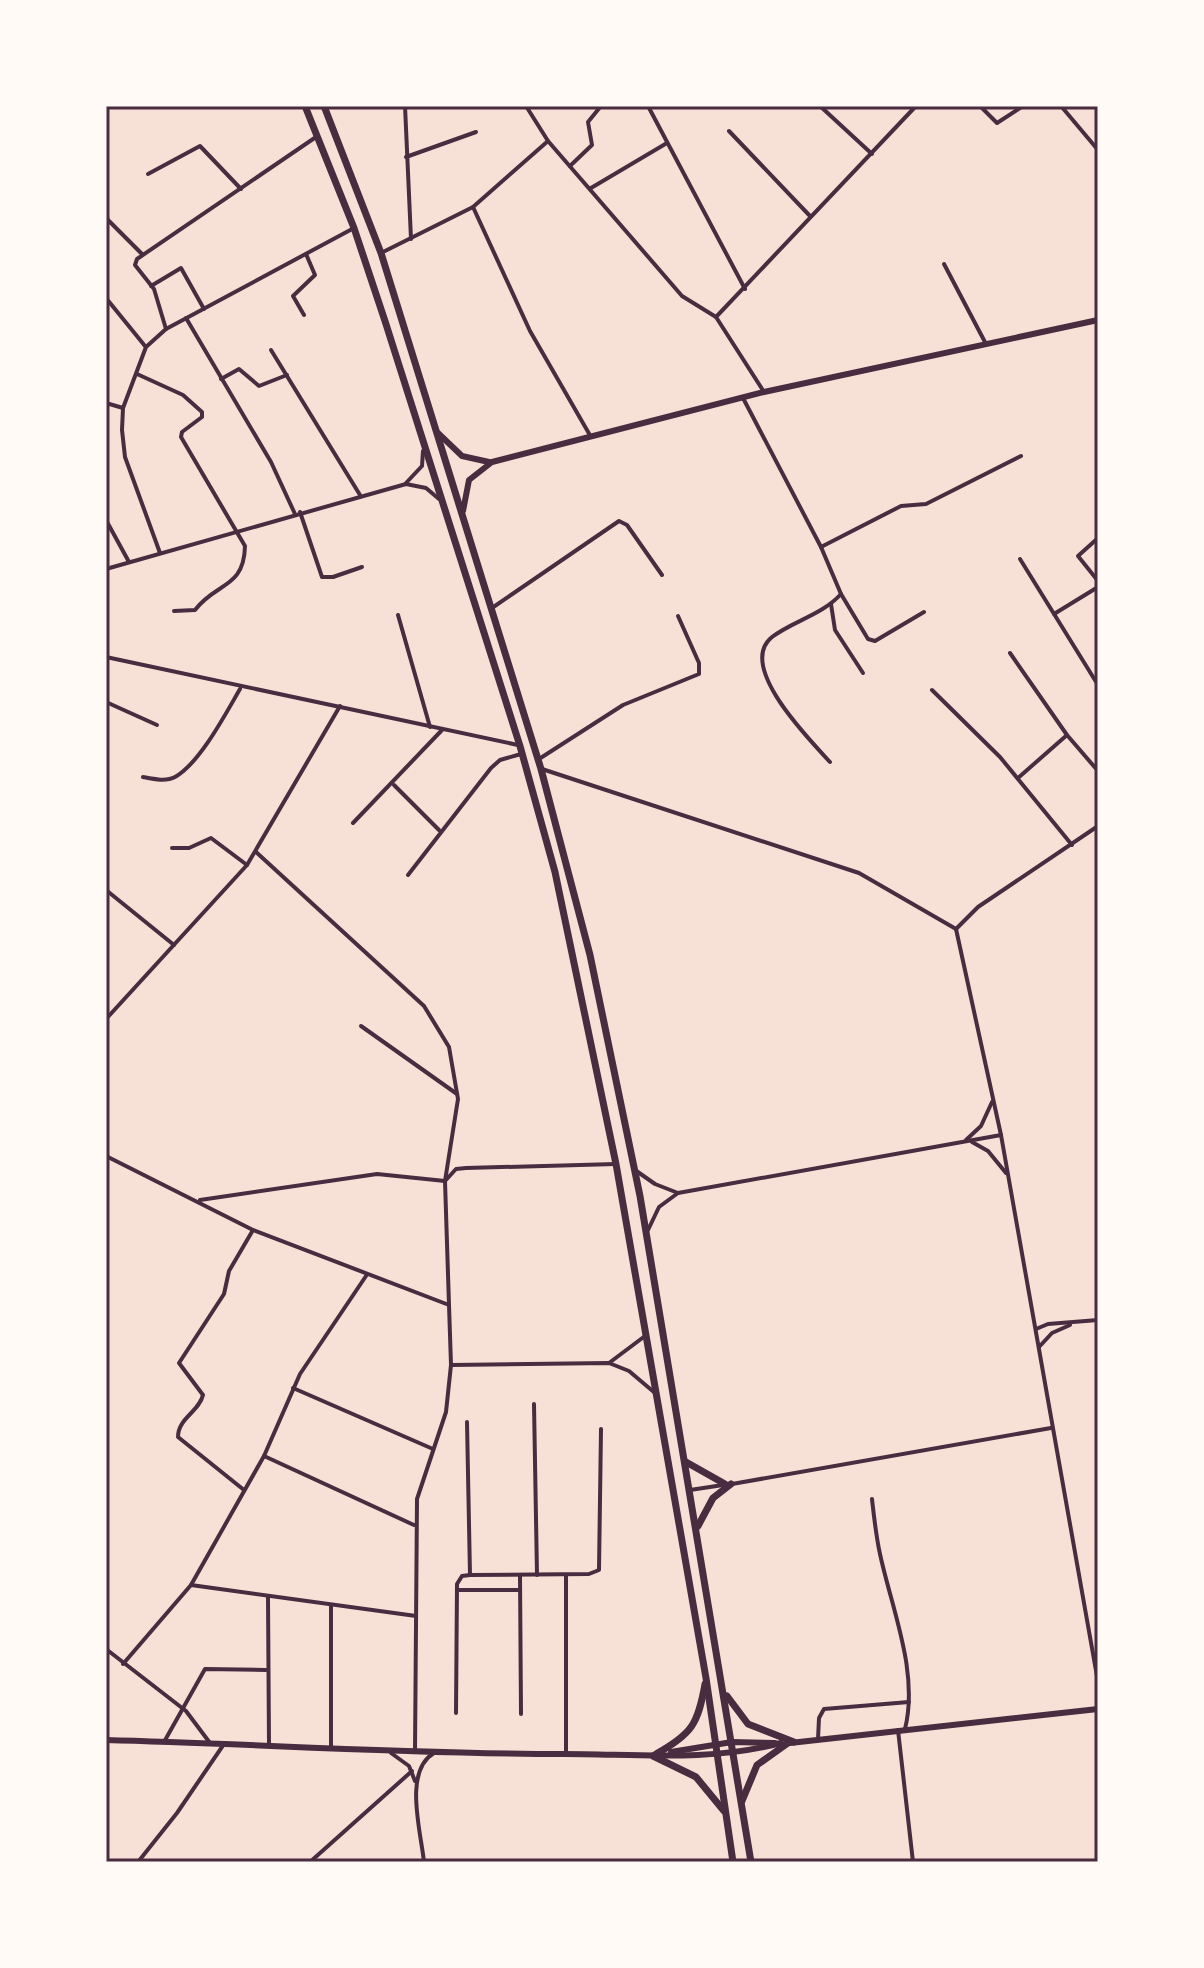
<svg xmlns="http://www.w3.org/2000/svg" width="1204" height="1968" font-family="'Roboto Condensed',sans-serif">
<style>
.lines{fill:none;stroke-linecap:round;stroke-linejoin:round}
.minor{stroke:#4a2c40;stroke-width:4}
.secondary{stroke:#4a2c40;stroke-width:6}
.primary{stroke:#4a2c40;stroke-width:7}
.neatline{fill:none;stroke:#4a2c40;stroke-width:3}
</style>
<rect width="100%" height="100%" fill="#f7e1d7"/>
<g class="lines">
<g class="minor">
<polyline points="405,106 411,239"/>
<polyline points="526,106 548,141 682,296 716,317 764,392"/>
<polyline points="648,106 745,289"/>
<polyline points="820,106 872,154"/>
<polyline points="980,106 997,123 1023,106"/>
<polyline points="1061,106 1098,150"/>
<polyline points="729,131 810,216"/>
<polyline points="406,157 476,132"/>
<polyline points="570,166 592,145 588,122 601,106"/>
<polyline points="148,174 200,146 241,189"/>
<polyline points="591,188 667,143"/>
<polyline points="473,207 530,331 591,437"/>
<polyline points="106,218 142,254"/>
<polyline points="381,253 473,207 548,141"/>
<polyline points="944,264 986,344"/>
<polyline points="151,286 181,268 204,309"/>
<polyline points="106,298 145,346"/>
<polyline points="304,315 293,296 315,275 306,254"/>
<polyline points="716,317 916,106"/>
<polyline points="186,318 271,462 295,514"/>
<polyline points="166,329 154,289 135,265 137,259 316,137"/>
<polyline points="271,350 360,495"/>
<path d="M137,374L183,395L202,412V417L182,432L181,437L245,546C244,589 216,582 195,610L174,611"/>
<polyline points="221,379 239,369 259,386 287,375"/>
<polyline points="743,398 821,547 841,594 868,639 875,641 924,612"/>
<polyline points="106,403 123,408"/>
<polyline points="406,483 422,466 423,451"/>
<polyline points="300,512 322,577 333,577 362,567"/>
<polyline points="106,520 129,562"/>
<polyline points="1098,538 1078,556 1098,581"/>
<polyline points="821,547 901,506 926,504 1021,456"/>
<polyline points="160,553 125,457 122,430 123,408 146,347 166,329 354,228"/>
<polyline points="1020,559 1098,685"/>
<polyline points="106,569 406,484 426,488 439,499"/>
<polyline points="831,604 835,630 863,673"/>
<polyline points="492,608 619,521 627,525 662,575"/>
<polyline points="1054,614 1098,587"/>
<polyline points="398,615 430,727"/>
<polyline points="1010,653 1067,735 1098,771"/>
<polyline points="106,657 518,745"/>
<polyline points="932,690 1000,757 1072,845"/>
<polyline points="106,702 157,725"/>
<polyline points="539,759 623,705 699,674 699,663 678,616"/>
<path d="M830,762C810,740 736,666 772,637C793,621 822,615 841,594"/>
<polyline points="542,769 859,873 956,929"/>
<path d="M143,777C153,779 166,782 175,777C200,763 226,713 240,689"/>
<polyline points="1018,778 1067,735"/>
<polyline points="394,785 439,830"/>
<polyline points="353,823 442,730"/>
<polyline points="172,848 189,848 211,838 247,865"/>
<polyline points="256,852 424,1006 449,1047 458,1099 445,1181 449,1305"/>
<polyline points="408,875 491,768 500,760 521,754"/>
<polyline points="106,890 174,945"/>
<polyline points="956,929 1001,1135 1098,1682"/>
<polyline points="956,929 978,907 1098,826"/>
<polyline points="106,1019 247,865 340,706"/>
<polyline points="361,1026 457,1094"/>
<polyline points="966,1140 981,1126 992,1102"/>
<polyline points="972,1142 988,1151 1006,1173"/>
<polyline points="106,1156 253,1230 449,1305 451,1365 609,1363 629,1371 655,1393"/>
<polyline points="635,1170 655,1184 678,1193"/>
<polyline points="200,1200 377,1174 445,1181 456,1169 466,1168 616,1164"/>
<polyline points="648,1230 659,1207 678,1193 1001,1135"/>
<polyline points="1036,1329 1048,1324 1098,1320"/>
<polyline points="1039,1347 1052,1333 1070,1325"/>
<polyline points="609,1363 645,1336"/>
<polyline points="293,1388 433,1449"/>
<polyline points="534,1404 537,1575"/>
<polyline points="467,1422 470,1575 589,1574 599,1570 601,1429"/>
<polyline points="264,1456 414,1525"/>
<polyline points="732,1484 1051,1428"/>
<path d="M244,1490L178,1437C178,1418 199,1412 203,1395L179,1363L224,1294L229,1271L253,1230"/>
<polyline points="690,1490 723,1485"/>
<path d="M872,1499C874,1517 876,1536 880,1554C892,1610 919,1672 905,1729"/>
<polyline points="520,1576 521,1714"/>
<polyline points="191,1585 416,1616"/>
<polyline points="457,1590 520,1590"/>
<polyline points="268,1597 269,1746"/>
<polyline points="106,1649 186,1711 210,1743"/>
<polyline points="123,1664 191,1585 264,1456 300,1374 366,1276"/>
<polyline points="456,1713 457,1584 462,1576 470,1575"/>
<polyline points="898,1730 913,1862"/>
<polyline points="818,1739 819,1718 824,1709 909,1702"/>
<polyline points="164,1742 205,1669 266,1670"/>
<polyline points="331,1749 331,1605"/>
<polyline points="415,1752 417,1499 446,1412 451,1365"/>
<polyline points="391,1753 409,1766 415,1781"/>
<polyline points="566,1753 566,1575"/>
<polyline points="138,1862 177,1813 224,1744"/>
<polyline points="310,1862 412,1771"/>
<path d="M424,1862C421,1832 403,1771 434,1753"/>
</g>
<g class="secondary">
<polyline points="438,433 462,456 489,462"/>
<polyline points="463,511 469,480 492,462 764,392 1098,320"/>
<path d="M106,1740C258,1744 411,1754 563,1754C638,1754 708,1762 781,1743"/>
<polyline points="790,1743 1098,1709"/>
<polyline points="671,1752 732,1742 775,1743"/>
</g>
<g class="primary">
<polyline points="305,106 354,228 385,321 520,746 555,872 616,1164 706,1678 733,1862"/>
<polyline points="324,106 381,253 541,769 590,955 640,1196 751,1862"/>
<polyline points="686,1462 725,1484"/>
<polyline points="698,1526 713,1498 731,1484"/>
<polyline points="727,1696 748,1724 794,1742"/>
<path d="M656,1754C692,1734 698,1724 705,1684"/>
<polyline points="653,1756 696,1777 724,1811"/>
<polyline points="742,1801 757,1765 788,1743"/>
</g>
</g>
<rect width="1204" height="1968" fill="none" stroke="#fffaf5" stroke-width="216"/>
<rect x="108" y="108" width="988" height="1752" class="neatline"/>
</svg>
